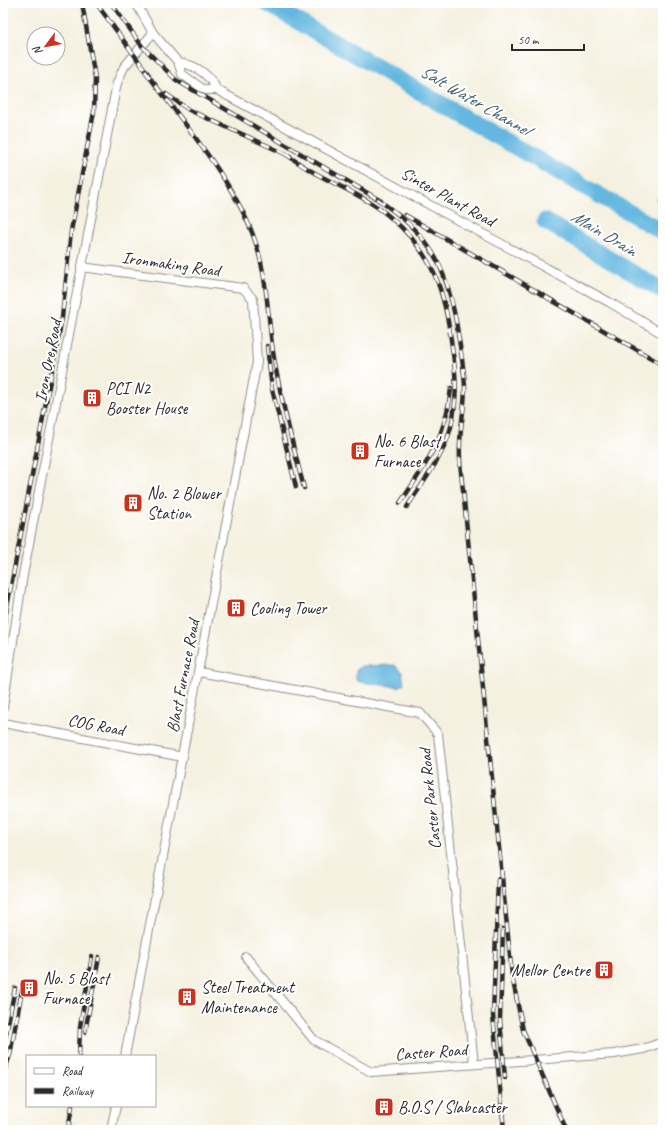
<svg xmlns="http://www.w3.org/2000/svg" width="666" height="1133" font-family="Caveat,sans-serif">
<style>
.water{fill:#64b7e0;stroke:#487186}
.lines{fill:none;stroke-linecap:round;stroke-linejoin:round}
.river{stroke:#64b7e0;stroke-width:17}
.street-casing{stroke:#908e86;stroke-width:10}
.street{stroke:#fff;stroke-width:8}
.rail-casing{stroke:#2b2b2b;stroke-width:4.5}
.rail{stroke:#fff;stroke-width:3;stroke-dasharray:9;stroke-linecap:butt}
.labels{text-anchor:middle;dominant-baseline:central;stroke-width:4;stroke-linejoin:round;paint-order:stroke}
.street-label{font-size:17px;fill:#2b2b2b;stroke:#fff}
.poi-label{font-size:17px;fill:#2b2b2b;stroke:#fff;text-anchor:start}
.water-label{font-size:18px;font-style:italic;fill:#3f5c6a;stroke:#fff}
</style>
<rect width="100%" height="100%" fill="#fff"/>
<filter id="ink" filterUnits="userSpaceOnUse"><feTurbulence type="fractalNoise" baseFrequency=".025" numOctaves="2"/><feDisplacementMap in="SourceGraphic" scale="8" xChannelSelector="R" yChannelSelector="G"/><feConvolveMatrix kernelMatrix="1 2 1 2 8 2 1 2 1" color-interpolation-filters="sRGB"/></filter>
<filter id="wash" filterUnits="userSpaceOnUse"><feTurbulence type="fractalNoise" baseFrequency=".012" numOctaves="4" result="noise"/><feDisplacementMap in="SourceGraphic" scale="16" xChannelSelector="R" yChannelSelector="G"/><feGaussianBlur stdDeviation="0.9" result="paint"/><feColorMatrix in="noise" values="0 0 0 0 0 0 0 0 0 0 0 0 0 0 0 0 0 1.4 0 .05"/><feComposite in="paint" operator="in"/></filter>
<g filter="url(#wash)">
<rect width="100%" height="100%" fill="#f5f1e0"/>
<polygon class="water" points="395,665 402,672 404,684 399,687 360,682 356,680 356,671 361,666"/>
<g class="lines">
<g class="river">
<polyline points="266,3 663,232"/>
<polyline points="545,221 663,291"/>
</g>
</g>
</g>
<g filter="url(#ink)">
<g class="lines">
<defs>
<g id="street">
<polyline points="136,3 153,33 178,62 182,74 204,90 217,90 609,302 663,334"/>
<path d="M178,62C195,65 209,74 217,90"/>
<polyline points="81,267 243,288 253,299 257,362 125,1056"/>
<polyline points="199,672 420,713 438,734 474,1064"/>
<polyline points="3,707 23,575 117,83 124,67 153,33"/>
<polyline points="3,723 183,757"/>
<polyline points="246,957 314,1040 371,1072 614,1054 643,1049 663,1042"/>
<polyline points="111,1130 116,1106"/>
</g>
</defs>
<use href="#street" class="street-casing"/>
<use href="#street" class="street"/>
<defs>
<g id="rail">
<polyline points="96,3 149,75"/>
<polyline points="111,3 142,46 176,80 381,201"/>
<path d="M145,71C181,120 232,179 253,235C268,274 267,317 274,358C281,402 293,445 304,488"/>
<polyline points="166,94 189,110 290,156"/>
<path d="M284,153C294,160 304,167 315,173C340,187 368,198 390,217C434,254 445,292 452,347C457,378 458,407 448,437C439,462 422,484 407,507"/>
<path d="M377,199C430,235 446,264 457,327C460,347 464,367 465,387C465,407 460,426 460,445C459,460 461,475 463,490L512,976L523,1030L566,1130"/>
<polyline points="662,202 663,202"/>
<polyline points="405,215 663,365"/>
<polyline points="267,346 272,389 296,487"/>
<path d="M400,503C426,465 447,435 451,388"/>
<polyline points="3,628 62,318 71,231 94,112 95,78 82,3"/>
<polyline points="498,879 493,1015 504,1130"/>
<polyline points="503,929 500,1020 505,1078"/>
<polyline points="85,1032 99,957"/>
<polyline points="3,1049 15,988"/>
<polyline points="79,1056 80,1027 92,956"/>
<polyline points="3,1075 10,1055 22,990"/>
<polyline points="68,1130 72,1106"/>
</g>
</defs>
<use href="#rail" class="rail-casing"/>
<use href="#rail" class="rail"/>
</g>
</g>
<defs>
<symbol id="building-square" viewBox="-11 -11 22 22"><rect x="-9" y="-9" width="18" height="18" rx="4" fill="#c8321e" stroke="#fff"/><path d="M-4-6H4V6H1V3H-1V6H-4ZM-2.5-4.3h1.7v1.8h-1.7ZM.8-4.3h1.7v1.8H.8ZM-2.5-1h1.7V.8h-1.7ZM.8-1h1.7V.8H.8Z" fill="#fff"/></symbol>
</defs>
<g fill-rule="evenodd">
<use href="#building-square" x="81" y="387" width="22" height="22"/>
<use href="#building-square" x="349" y="440" width="22" height="22"/>
<use href="#building-square" x="122" y="492" width="22" height="22"/>
<use href="#building-square" x="225" y="597" width="22" height="22"/>
<use href="#building-square" x="593" y="959" width="22" height="22"/>
<use href="#building-square" x="18" y="977" width="22" height="22"/>
<use href="#building-square" x="176" y="986" width="22" height="22"/>
<use href="#building-square" x="373" y="1096" width="22" height="22"/>
</g>
<g class="labels">
<g class="street-label">
<text transform="translate(448 197) rotate(29)">Sinter Plant Road</text>
<text transform="translate(171 264) rotate(8)">Ironmaking Road</text>
<text transform="translate(48 361) rotate(-79)">Iron Ore Road</text>
<text transform="translate(183 676) rotate(-79)">Blast Furnace Road</text>
<text transform="translate(96 725) rotate(11)">COG Road</text>
<text transform="translate(430 799) rotate(-96)">Caster Park Road</text>
<text transform="translate(431 1052) rotate(-4)">Caster Road</text>
</g>
<g class="poi-label">
<text x="106" y="388">PCI N2<tspan x="106" dy="20">Booster House</tspan></text>
<text x="374" y="441">No. 6 Blast<tspan x="374" dy="20">Furnace</tspan></text>
<text x="147" y="493">No. 2 Blower<tspan x="147" dy="20">Station</tspan></text>
<text x="250" y="608">Cooling Tower</text>
<text x="590" y="970" text-anchor="end">Mellor Centre</text>
<text x="43" y="978">No. 5 Blast<tspan x="43" dy="20">Furnace</tspan></text>
<text x="201" y="987">Steel Treatment<tspan x="201" dy="20">Maintenance</tspan></text>
<text x="398" y="1107">B.O.S / Slabcaster</text>
</g>
<g class="water-label">
<text transform="translate(475 100) rotate(30)">Salt Water Channel</text>
<text transform="translate(604 233) rotate(31)">Main Drain</text>
</g>
</g>
<rect width="666" height="1133" fill="none" stroke="#fff" stroke-width="16"/>
<rect x="26" y="1055" width="130" height="52" fill="#ffffff" stroke="#aaaaaa"/>
<rect x="34" y="1068" width="20" height="6" fill="#ffffff" stroke="#aaaaaa"/>
<text x="62" y="1075" font-size="12" fill="#2b2b2b">Road</text>
<rect x="34" y="1088" width="20" height="6" fill="#2b2b2b" stroke="#aaaaaa"/>
<text x="62" y="1095" font-size="12" fill="#2b2b2b">Railway</text>
<g transform="translate(46 46) rotate(238)"><circle r="19" fill="#ffffff" stroke="#aaaaaa"/>
<path d="M0-3L7 15L0 10L-7 15Z" fill="#c8321e"/>
<text y="-6" font-size="11" font-weight="bold" text-anchor="middle" fill="#2b2b2b">N</text>
</g>
<path d="M512 44v6h72v-6" fill="none" stroke="#2b2b2b" stroke-width="2"/>
<text x="518" y="44" font-size="12" fill="#2b2b2b" stroke="#ffffff" stroke-width="3" paint-order="stroke">50 m</text>
</svg>
